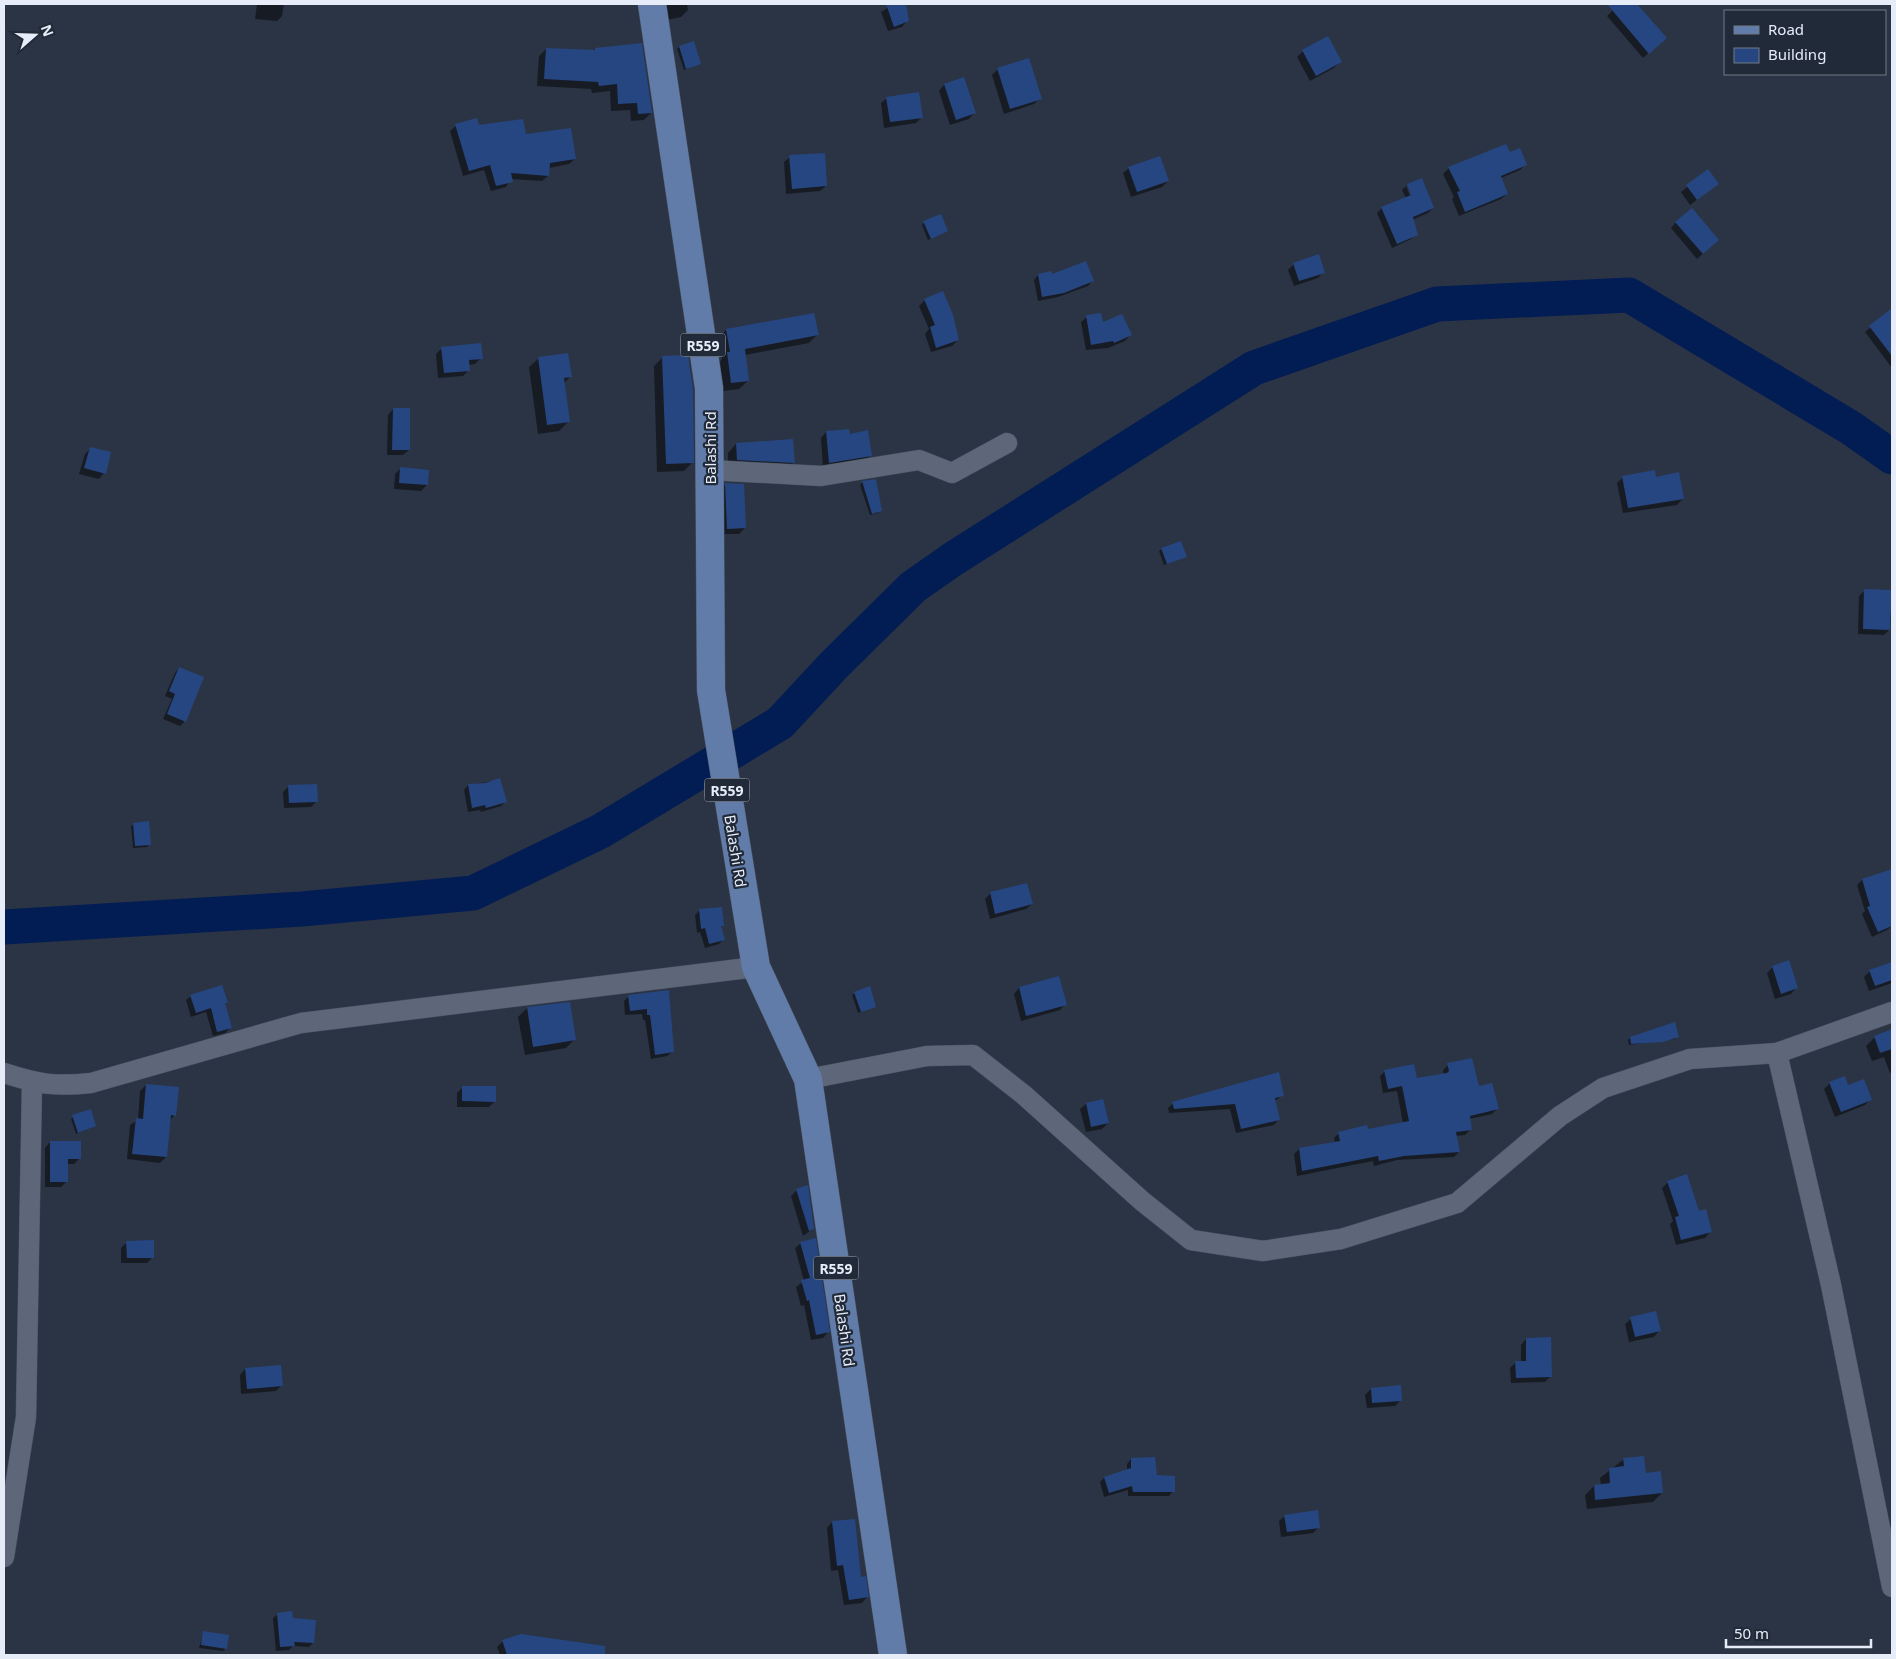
<svg xmlns="http://www.w3.org/2000/svg" width="1896" height="1659" font-family="'Noto Sans',sans-serif">
<style>
.shadow{fill:#0007}
.lines{fill:none;stroke-linecap:round;stroke-linejoin:round}
.river{stroke:#021c54;stroke-width:35}
.building{fill:#264681}
.street-casing{stroke:#4a5260;stroke-width:21}
.primary-casing{stroke:#4a5260;stroke-width:29}
.street{stroke:#5d6779;stroke-width:20}
.primary{stroke:#627caa;stroke-width:28}
.labels{text-anchor:middle;dominant-baseline:central;stroke-width:4.5;stroke-linejoin:round;paint-order:stroke}
.shield{fill:#212a39;stroke:#acb2bf;stroke-width:1}
.shield-label{font-size:14px;font-weight:bold;fill:#e7edf8}
.street-label{font-size:15px;fill:#e7edf8;stroke:#212a39}
</style>
<rect width="100%" height="100%" fill="#2b3444"/>
<g class="shadow">
<polygon points="257,4 284,4 282,16 277,21 255,19"/>
<polygon points="664,4 687,4 688,10 681,17 667,20"/>
<polygon points="894,4 905,4 907,21 902,27 888,31 881,12"/>
<polygon points="1610,4 1636,4 1665,38 1643,58 1607,16 1617,6"/>
<polygon points="679,47 700,63 684,70 677,49"/>
<polygon points="546,49 593,51 595,49 651,113 644,120 631,121 630,110 611,111 610,91 592,93 591,89 537,86 539,56"/>
<polygon points="1303,51 1340,62 1334,68 1310,81 1297,57"/>
<polygon points="998,69 1040,98 1034,104 1004,114 992,75"/>
<polygon points="963,79 974,113 969,119 950,125 939,91 944,85"/>
<polygon points="887,98 922,117 916,123 884,128 881,103"/>
<polygon points="456,126 525,136 575,159 569,164 549,168 548,176 542,181 511,179 506,187 491,191 484,170 463,176 450,131"/>
<polygon points="1509,154 1526,164 1520,170 1501,178 1507,194 1501,199 1459,216 1452,199 1454,197 1443,174 1449,168"/>
<polygon points="790,157 826,186 820,191 786,194 784,162"/>
<polygon points="1129,168 1168,181 1162,187 1131,197 1123,173"/>
<polygon points="1708,170 1711,189 1690,205 1681,192"/>
<polygon points="1421,180 1433,208 1428,213 1412,220 1417,234 1411,239 1392,248 1377,213 1382,208 1406,198 1402,190 1406,186 1412,201 1414,200 1409,186 1407,186"/>
<polygon points="924,222 946,231 928,240 922,225"/>
<polygon points="1676,222 1712,246 1697,259 1671,228"/>
<polygon points="1294,264 1323,272 1318,278 1294,286 1288,270"/>
<polygon points="1038,275 1052,276 1092,281 1088,286 1058,297 1038,301 1034,280"/>
<polygon points="925,300 958,340 952,346 931,352 925,334 929,329 919,306"/>
<polygon points="1892,310 1892,368 1865,332"/>
<polygon points="1087,317 1102,324 1130,335 1125,341 1108,348 1086,350 1081,322"/>
<polygon points="726,330 817,335 809,343 745,355 748,381 739,389 723,391 720,362 722,359 718,339"/>
<polygon points="442,348 481,358 475,364 468,365 469,370 463,376 438,378 436,354"/>
<polygon points="663,357 693,462 684,471 657,472 654,366"/>
<polygon points="538,359 570,377 563,384 568,422 559,431 538,434 529,367"/>
<polygon points="393,409 409,450 403,455 387,455 388,415"/>
<polygon points="826,432 848,435 871,455 865,461 823,468 821,438"/>
<polygon points="736,444 794,462 785,471 728,468 728,453"/>
<polygon points="91,448 104,473 99,479 79,474 85,454"/>
<polygon points="400,469 427,485 421,491 394,489 395,474"/>
<polygon points="1623,477 1655,478 1683,499 1677,505 1623,513 1617,483"/>
<polygon points="863,482 880,511 878,513 870,515 860,485"/>
<polygon points="726,484 745,528 739,534 722,534 720,490"/>
<polygon points="1162,549 1185,557 1164,565 1159,551"/>
<polygon points="1865,590 1892,598 1892,623 1889,623 1889,630 1884,635 1858,634 1859,596"/>
<polygon points="179,668 185,721 180,726 163,719 172,699 165,696 175,673"/>
<polygon points="499,780 506,801 501,806 481,812 480,810 468,812 464,790 468,785"/>
<polygon points="289,786 317,801 311,807 284,808 283,792"/>
<polygon points="134,824 150,844 147,847 133,848 131,826"/>
<polygon points="1892,870 1892,926 1887,930 1872,937 1862,914 1865,911 1857,885 1862,880"/>
<polygon points="991,893 1032,904 1026,909 990,919 985,899"/>
<polygon points="699,911 723,925 720,928 723,940 719,944 705,948 700,932 697,933 695,915"/>
<polygon points="1892,963 1892,983 1869,991 1864,977 1870,971"/>
<polygon points="1773,967 1796,988 1791,994 1775,999 1767,973"/>
<polygon points="1058,978 1065,1004 1060,1010 1021,1021 1014,994 1019,988"/>
<polygon points="668,991 673,1051 667,1056 651,1059 645,1020 643,1020 642,1014 625,1015 624,1001 629,996"/>
<polygon points="855,993 875,1006 858,1013 852,995"/>
<polygon points="191,996 226,1002 224,1005 230,1028 225,1033 213,1036 206,1012 191,1017 186,1000"/>
<polygon points="569,1003 575,1039 566,1048 525,1055 518,1017 527,1008"/>
<polygon points="1892,1030 1892,1072 1890,1073 1884,1057 1872,1061 1866,1046 1875,1037"/>
<polygon points="1678,1036 1675,1039 1629,1045 1628,1040 1630,1038"/>
<polygon points="1448,1065 1478,1088 1497,1109 1492,1114 1469,1119 1470,1130 1465,1135 1456,1136 1459,1152 1454,1157 1397,1160 1374,1166 1373,1161 1297,1176 1294,1154 1299,1149 1335,1143 1334,1138 1339,1133 1367,1131 1403,1123 1397,1091 1383,1093 1380,1076 1385,1071 1416,1080 1444,1075 1443,1070"/>
<polygon points="1830,1083 1848,1087 1870,1100 1865,1105 1835,1117 1824,1089"/>
<polygon points="146,1085 175,1115 169,1121 166,1157 160,1163 127,1159 130,1125 138,1120 140,1091"/>
<polygon points="463,1087 495,1101 489,1107 457,1107 457,1093"/>
<polygon points="1283,1095 1275,1101 1279,1119 1274,1125 1236,1133 1230,1109 1169,1113 1168,1108 1173,1103"/>
<polygon points="1102,1100 1108,1123 1102,1129 1086,1132 1080,1109 1086,1104"/>
<polygon points="73,1117 95,1126 76,1134 71,1119"/>
<polygon points="50,1142 80,1158 74,1164 67,1164 67,1181 61,1187 45,1187 45,1148"/>
<polygon points="1668,1182 1698,1213 1710,1232 1705,1238 1676,1245 1670,1224 1673,1221 1662,1188"/>
<polygon points="797,1190 813,1229 803,1236 791,1196"/>
<polygon points="127,1242 153,1257 147,1263 121,1263 121,1248"/>
<polygon points="801,1243 828,1332 823,1338 811,1340 804,1305 801,1306 796,1287 804,1281 795,1248"/>
<polygon points="1631,1319 1659,1331 1654,1337 1629,1342 1625,1324"/>
<polygon points="1526,1339 1551,1376 1545,1382 1511,1383 1510,1368 1516,1362 1521,1362 1521,1345"/>
<polygon points="245,1369 282,1385 276,1391 241,1394 240,1375"/>
<polygon points="1371,1389 1401,1400 1395,1406 1367,1408 1365,1395"/>
<polygon points="1131,1459 1155,1476 1173,1491 1169,1496 1128,1496 1128,1490 1104,1497 1100,1482 1104,1478 1127,1471 1127,1464"/>
<polygon points="1624,1459 1645,1474 1662,1493 1653,1502 1587,1509 1585,1495 1594,1486 1601,1485 1600,1478"/>
<polygon points="1285,1516 1319,1527 1313,1533 1281,1537 1279,1521"/>
<polygon points="832,1522 867,1597 862,1603 844,1605 838,1570 831,1571 827,1528"/>
<polygon points="278,1614 313,1643 309,1647 293,1646 289,1650 276,1651 273,1618"/>
<polygon points="204,1632 226,1648 223,1651 199,1648"/>
<polygon points="503,1641 576,1643 574,1655 500,1655 497,1647"/>
<polygon points="385,1654 385,1655 360,1655"/>
</g>
<g class="lines">
<polyline class="river" points="4,927 302,909 473,893 601,831 780,723 834,665 913,587 953,559 1254,368 1437,304 1629,295 1851,428 1892,457"/>
</g>
<g class="building">
<polygon points="886,4 906,4 909,21 894,27"/>
<polygon points="1607,4 1637,4 1667,38 1649,54"/>
<polygon points="1328,36 1342,62 1316,76 1302,50"/>
<polygon points="694,41 701,64 686,69 679,46"/>
<polygon points="642,43 652,113 638,114 637,103 618,104 617,84 599,86 598,82 544,79 546,48 595,50 595,48"/>
<polygon points="1029,58 1042,99 1010,109 997,68"/>
<polygon points="964,77 976,113 956,120 944,84"/>
<polygon points="919,92 923,118 890,122 886,97"/>
<polygon points="477,118 479,125 523,119 526,134 571,128 576,159 550,163 549,176 511,173 513,182 496,186 490,165 469,171 455,124"/>
<polygon points="1506,144 1510,152 1520,148 1527,165 1501,176 1508,194 1465,212 1457,192 1460,191 1448,167"/>
<polygon points="825,153 827,186 792,189 789,155"/>
<polygon points="1160,156 1169,181 1137,192 1128,167"/>
<polygon points="1708,169 1719,184 1697,200 1686,185"/>
<polygon points="1422,178 1434,208 1413,217 1418,235 1397,244 1381,207 1411,195 1407,184"/>
<polygon points="1692,208 1719,240 1703,254 1675,222"/>
<polygon points="941,214 948,231 931,239 923,221"/>
<polygon points="1319,254 1325,273 1299,281 1293,263"/>
<polygon points="1086,261 1094,281 1064,293 1042,297 1038,274 1052,271 1052,274"/>
<polygon points="943,291 953,315 959,340 936,348 930,327 935,325 924,299"/>
<polygon points="1892,308 1892,356 1869,326"/>
<polygon points="814,313 819,335 745,349 749,381 731,383 727,352 730,352 726,329"/>
<polygon points="1101,313 1103,322 1122,314 1132,335 1114,343 1113,341 1091,345 1086,315"/>
<polygon points="481,343 483,359 469,360 470,371 444,373 441,347"/>
<polygon points="568,353 572,377 564,378 570,422 547,425 538,357"/>
<polygon points="688,355 693,389 694,463 666,464 662,356"/>
<polygon points="393,408 410,408 410,450 392,450"/>
<polygon points="849,429 850,434 868,430 872,456 829,463 826,431"/>
<polygon points="793,439 795,463 737,460 736,443"/>
<polygon points="90,447 111,452 106,474 84,468"/>
<polygon points="400,467 429,470 428,485 399,483"/>
<polygon points="1655,470 1656,477 1679,472 1684,499 1628,508 1622,476"/>
<polygon points="876,479 882,511 872,514 862,481"/>
<polygon points="725,483 744,484 746,528 727,529"/>
<polygon points="1181,541 1187,557 1167,564 1161,548"/>
<polygon points="1864,589 1892,590 1890,630 1863,629"/>
<polygon points="179,667 204,677 186,722 167,714 175,694 169,691"/>
<polygon points="500,778 507,802 486,808 485,805 472,808 468,784 485,783"/>
<polygon points="317,784 318,802 289,803 288,785"/>
<polygon points="149,821 151,845 135,846 133,823"/>
<polygon points="1892,869 1892,926 1878,932 1867,907 1870,906 1862,879"/>
<polygon points="1027,883 1033,904 995,914 990,892"/>
<polygon points="722,907 724,926 721,926 725,940 709,944 705,928 701,929 699,909"/>
<polygon points="1789,960 1798,988 1781,994 1772,966"/>
<polygon points="1892,962 1892,980 1875,986 1869,970"/>
<polygon points="1059,976 1067,1005 1026,1016 1019,987"/>
<polygon points="222,985 228,1003 225,1003 232,1028 217,1032 211,1008 196,1013 190,995"/>
<polygon points="870,986 876,1007 861,1012 854,992"/>
<polygon points="669,990 674,1052 655,1055 650,1015 647,1015 647,1009 630,1011 628,995"/>
<polygon points="570,1002 576,1040 533,1047 527,1007"/>
<polygon points="1675,1022 1679,1037 1663,1042 1631,1044 1630,1037"/>
<polygon points="1892,1029 1892,1049 1880,1053 1874,1036"/>
<polygon points="1472,1058 1479,1086 1492,1083 1499,1109 1470,1116 1472,1130 1456,1132 1460,1152 1404,1156 1379,1161 1378,1156 1302,1171 1299,1148 1340,1141 1338,1132 1367,1125 1368,1129 1409,1121 1402,1086 1388,1089 1384,1070 1414,1064 1417,1078 1447,1073 1449,1071 1447,1063"/>
<polygon points="1279,1072 1284,1096 1275,1098 1280,1120 1241,1129 1235,1104 1174,1109 1172,1102"/>
<polygon points="1845,1076 1848,1085 1864,1079 1872,1100 1841,1112 1829,1082"/>
<polygon points="146,1084 179,1087 176,1116 171,1115 167,1157 132,1154 136,1118 143,1119"/>
<polygon points="462,1086 496,1086 496,1102 462,1101"/>
<polygon points="1103,1099 1109,1123 1091,1127 1086,1103"/>
<polygon points="91,1109 96,1126 78,1133 72,1115"/>
<polygon points="50,1141 81,1141 81,1159 68,1159 68,1182 50,1182"/>
<polygon points="1687,1174 1699,1211 1706,1209 1712,1232 1681,1240 1675,1217 1679,1216 1667,1181"/>
<polygon points="808,1185 814,1229 809,1231 796,1189"/>
<polygon points="816,1238 830,1332 816,1335 809,1300 807,1301 801,1280 810,1278 800,1242"/>
<polygon points="154,1240 154,1258 127,1258 126,1241"/>
<polygon points="1656,1311 1661,1331 1635,1337 1630,1317"/>
<polygon points="1551,1337 1552,1377 1516,1378 1515,1361 1526,1361 1526,1338"/>
<polygon points="281,1365 283,1386 247,1389 245,1368"/>
<polygon points="1401,1385 1402,1401 1372,1403 1371,1388"/>
<polygon points="1644,1456 1646,1473 1661,1471 1663,1493 1595,1500 1594,1485 1610,1483 1609,1468 1624,1466 1623,1458"/>
<polygon points="1155,1457 1157,1475 1175,1476 1175,1492 1133,1492 1132,1486 1109,1493 1104,1477 1131,1468 1131,1458"/>
<polygon points="1318,1510 1320,1528 1287,1532 1284,1515"/>
<polygon points="855,1519 861,1577 866,1576 869,1597 849,1600 843,1565 837,1566 832,1521"/>
<polygon points="292,1611 293,1618 316,1620 314,1643 294,1642 295,1646 280,1647 277,1613"/>
<polygon points="203,1631 229,1635 227,1649 201,1645"/>
<polygon points="521,1634 605,1646 605,1655 507,1655 502,1640"/>
</g>
<g class="lines">
<defs>
<g id="street">
<polyline points="710,470 821,476 919,460 952,473 1007,443"/>
<polyline points="1777,1053 1831,1285 1892,1587"/>
<path d="M4,1073C38,1084 54,1087 91,1083L301,1023L756,967"/>
<polyline points="808,1079 927,1056 973,1055 1024,1095 1142,1201 1191,1240 1263,1251 1341,1239 1457,1203 1560,1116 1603,1088 1690,1059 1777,1053 1892,1012"/>
<polyline points="4,1557 26,1417 32,1082"/>
</g>
<polyline id="primary" points="652,4 709,388 711,690 756,967 808,1079 893,1655"/>
</defs>
<use href="#street" class="street-casing"/>
<use href="#primary" class="primary-casing"/>
<use href="#street" class="street"/>
<use href="#primary" class="primary"/>
</g>
<g class="labels">
<g class="shield">
<rect x="680.5" y="333.5" width="45" height="23" rx="4"/>
<rect x="704.5" y="778.5" width="45" height="23" rx="4"/>
<rect x="813.5" y="1256.5" width="45" height="23" rx="4"/>
</g>
<g class="shield-label">
<text x="703" y="345">R559</text>
<text x="727" y="790">R559</text>
<text x="836" y="1268">R559</text>
</g>
<g class="street-label">
<text transform="translate(710 448) rotate(-90)">Balashi Rd</text>
<text transform="translate(736 851) rotate(81)">Balashi Rd</text>
<text transform="translate(845 1330) rotate(82)">Balashi Rd</text>
</g>
</g>
<rect width="1896" height="1659" fill="none" stroke="#e7edf8" stroke-width="10"/>
<rect x="1724" y="10" width="162" height="65" fill="#212a39" stroke="#707885"/>
<rect x="1734" y="26" width="25" height="8" fill="#627caa" stroke="#707885"/>
<text x="1768" y="35" font-size="15" fill="#e7edf8">Road</text>
<rect x="1734" y="48" width="25" height="15" fill="#264681" stroke="#707885"/>
<text x="1768" y="60" font-size="15" fill="#e7edf8">Building</text>
<g transform="translate(35 35) rotate(70)" stroke="#212a39" stroke-width="4" paint-order="stroke">
<path d="M0-4L9 19L0 12L-9 19Z" fill="#e7edf8"/>
<text y="-8" font-size="14" font-weight="bold" text-anchor="middle" fill="#e7edf8">N</text>
</g>
<path d="M1726 1639v8h145v-8" fill="none" stroke="#e7edf8" stroke-width="2.5"/>
<text x="1734" y="1639" font-size="15" fill="#e7edf8" stroke="#212a39" stroke-width="4" paint-order="stroke">50 m</text>
</svg>
